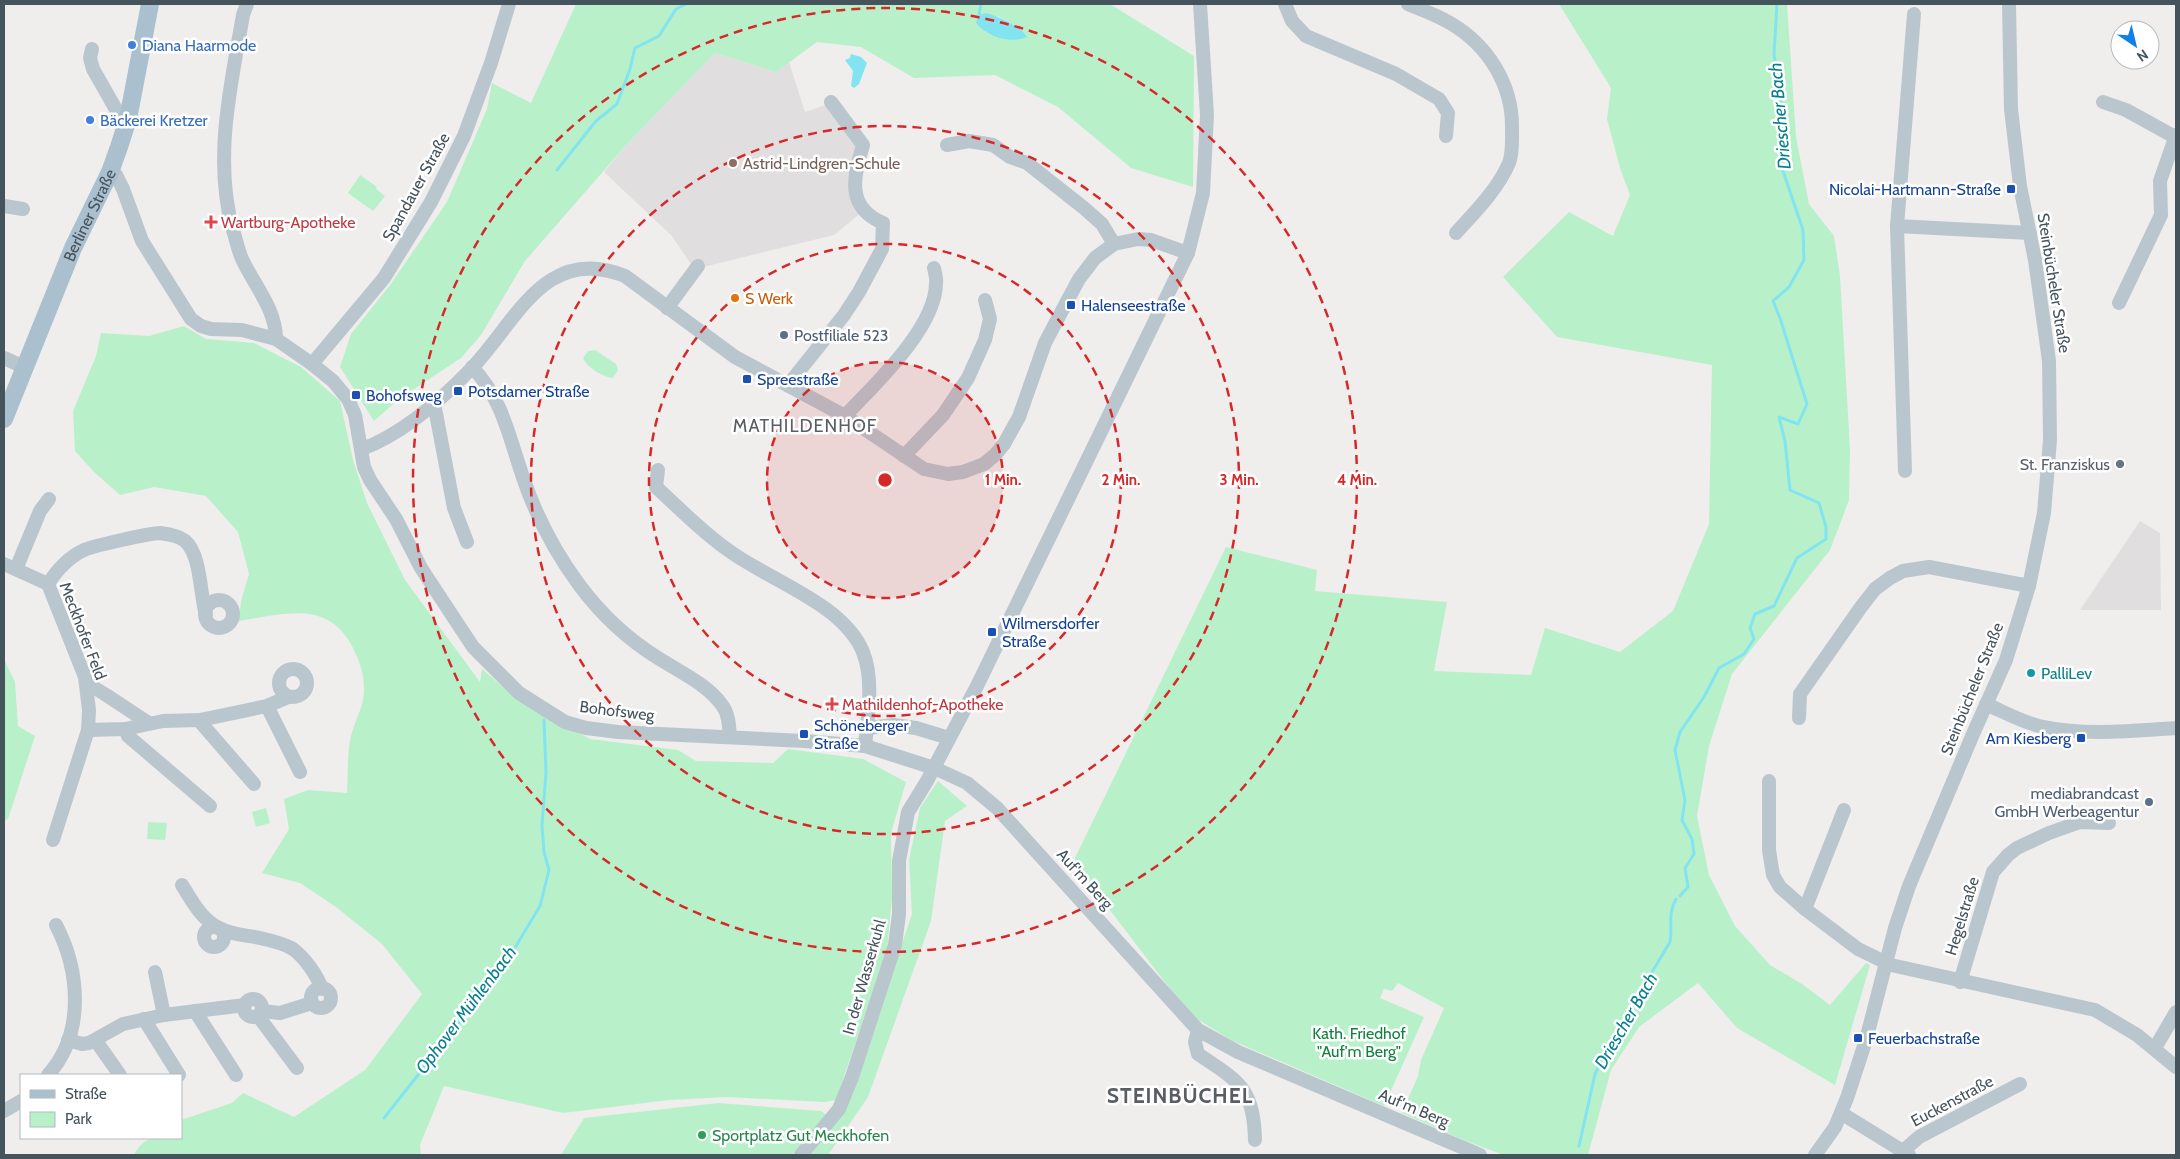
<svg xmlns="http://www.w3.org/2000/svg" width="2180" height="1159" font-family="Cabin,sans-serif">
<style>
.education{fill:#e1dedf}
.green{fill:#b8f1c9;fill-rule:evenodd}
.water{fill:#82e4f1}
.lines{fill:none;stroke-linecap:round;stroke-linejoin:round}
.stream{stroke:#82e4f1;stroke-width:3}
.minor{stroke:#bac6ce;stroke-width:14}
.major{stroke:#abc0ce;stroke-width:18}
.ring{fill:none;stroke:#d62828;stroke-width:2.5;stroke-dasharray:9 6}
.shop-dot{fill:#3f7fe0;stroke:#fff;stroke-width:2}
.education-dot{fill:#8d6e63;stroke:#fff;stroke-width:2}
.transit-dot{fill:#1a4fb4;stroke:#fff;stroke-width:2}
.health-dot{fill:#e0444e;stroke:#fff;stroke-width:2}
.food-dot{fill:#e8710a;stroke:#fff;stroke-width:2}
.service-dot{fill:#5c6f8a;stroke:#fff;stroke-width:2}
.worship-dot{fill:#6b7280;stroke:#fff;stroke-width:2}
.culture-dot{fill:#0f9aa8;stroke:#fff;stroke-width:2}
.leisure-dot{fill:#2e9e5b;stroke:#fff;stroke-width:2}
.labels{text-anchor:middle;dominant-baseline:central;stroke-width:5;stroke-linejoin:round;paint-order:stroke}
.shop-label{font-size:16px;fill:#366cbe;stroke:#fff;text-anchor:start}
.education-label{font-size:16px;fill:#785e54;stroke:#fff;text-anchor:start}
.street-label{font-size:16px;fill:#44535c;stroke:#fff}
.transit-label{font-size:16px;fill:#164399;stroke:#fff;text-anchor:start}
.health-label{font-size:16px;fill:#be3a42;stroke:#fff;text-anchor:start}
.food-label{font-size:16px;fill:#c56008;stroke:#fff;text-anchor:start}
.service-label{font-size:16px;fill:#4e5e75;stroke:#fff;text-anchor:start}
.worship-label{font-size:16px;fill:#5b616d;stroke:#fff;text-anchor:end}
.culture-label{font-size:16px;fill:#0d838f;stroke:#fff;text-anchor:start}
.park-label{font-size:16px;fill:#11813f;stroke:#fff}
.leisure-label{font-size:16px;fill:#27864d;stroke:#fff;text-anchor:start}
.water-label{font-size:18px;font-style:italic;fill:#067f90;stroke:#fff}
.neighbourhood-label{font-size:18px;letter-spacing:1px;fill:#595e63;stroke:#fff}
.district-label{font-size:21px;font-weight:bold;letter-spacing:1px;fill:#595e63;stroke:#fff}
.centre{fill:#d62828;stroke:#fff;stroke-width:2.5}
.ring-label{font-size:15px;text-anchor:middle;font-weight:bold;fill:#d62828;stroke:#fff;stroke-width:5;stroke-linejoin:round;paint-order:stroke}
</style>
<rect width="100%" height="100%" fill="#f0eded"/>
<g class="education">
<polygon points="715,53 776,72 789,62 805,112 828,104 855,142 861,213 834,235 703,267 690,263 672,236 604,172 628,143"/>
<polygon points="2140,521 2160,533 2161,610 2080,610"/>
</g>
<g class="green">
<path d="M576,4H1110L1194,56L1193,187L1131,168L1058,107L995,75L914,78L861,47L817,42L776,72L715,53L628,143L525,261L481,335L461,358L399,399L374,421L340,367L351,334L390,285L447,202L487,109L492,83L531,103ZM998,16L1018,27L1001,38L985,31Z"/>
<polygon points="1559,4 1787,4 1796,137 1809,204 1834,236 1840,276 1850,450 1849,500 1830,550 1732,674 1709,746 1697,816 1709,875 1735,926 1770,965 1802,984 1830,1005 1866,963 1870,965 1835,1085 1737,1028 1698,983 1639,1027 1611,1070 1588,1155 1504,1155 1466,1141 1402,1113 1418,1076 1421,1060 1444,1008 1398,983 1392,991 1384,989 1380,998 1424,1017 1384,1106 1231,1040 1197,1019 1171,990 1073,862 1226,547 1317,570 1315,591 1447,602 1434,671 1531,675 1545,628 1620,652 1673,611 1709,524 1712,365 1557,337 1503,277 1569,212 1613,236 1630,195 1620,168 1607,119 1611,88"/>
<polygon points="360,175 377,187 376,189 385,196 373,211 348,193"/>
<path d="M184,326L206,339L254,343L301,367L340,401L353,460L367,503L405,580L480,682L482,669L518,700L590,739L678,750L696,761L773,763L788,749L863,759L906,782L891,833L892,898L887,950L836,1100L824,1102L726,1097L669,1100L563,1113L444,1086L420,1145L421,1155H134C145,1133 160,1138 181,1138V1120L232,1103L243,1093L294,1117L365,1070L422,994L382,944L336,907L300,883L262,873L289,829L284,799L308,790L347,793C348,775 347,753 351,736C355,720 363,708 364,692C364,673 361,665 353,648C329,599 283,614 239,621L241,601L249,574L238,532L206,496L154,487L120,495L94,472L75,451L73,411L96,356L101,333L149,336Z"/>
<path d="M595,350L616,364L618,370L613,378C603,377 587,368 583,358L588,351Z"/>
<polygon points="4,659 15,682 18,726 35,736 8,819 4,821"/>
<polygon points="938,781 967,806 945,821 931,921 868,1097 828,1155 809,1155 854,1086 912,914 909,860 920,808"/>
<polygon points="266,808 270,823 256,827 252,812"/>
<polygon points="148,822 167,823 165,840 147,839"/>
<polygon points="718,1103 821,1111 826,1115 792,1155 561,1155 584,1118"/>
</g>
<g class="water">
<path d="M986,13C997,16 1021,26 1027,37C1010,44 988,37 976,23L979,15Z"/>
<polygon points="851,54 861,57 867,63 859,84 854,88 851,86 853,71 845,60 850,58"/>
</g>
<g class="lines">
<g class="stream">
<polyline points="979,15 981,4"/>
<polyline points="557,170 596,121 617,104 630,69 635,48 659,36 676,9 686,4"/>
<polyline points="1680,896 1688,887 1685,868 1694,854 1692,839 1682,820 1685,800 1675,750 1680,732 1704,697 1719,668 1744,654 1754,639 1750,628 1755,614 1774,606 1797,558 1826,539 1826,527 1819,503 1790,490 1785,441 1779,417 1798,424 1807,404 1780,318 1773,301 1789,287 1804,260 1803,230 1782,168 1782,109 1774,54 1777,4"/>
<polyline points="384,1118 504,966 540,906 549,870 544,852 542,826 546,772 544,720"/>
<path d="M1579,1146L1595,1074L1608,1046L1670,942C1673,926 1667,915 1676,899"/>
</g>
<g class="minor">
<path d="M247,4L243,15C231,85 213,159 233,230C236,239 238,250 242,259C254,285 276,309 276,339"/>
<polyline points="1285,4 1292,21 1306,36 1396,74 1439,99 1448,113 1446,136"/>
<path d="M1408,4C1422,10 1437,15 1450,23C1488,45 1513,85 1512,129C1512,140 1513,153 1509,163C1498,189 1475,212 1456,233"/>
<polyline points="1914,14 1897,226 2030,233"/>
<polyline points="92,49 90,58 93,69 118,113 128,119"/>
<polyline points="2103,102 2126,110 2175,137"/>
<polyline points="947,145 969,141 993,145 1010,157 1027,163 1084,208 1102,224 1114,244"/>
<polyline points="110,172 116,175 123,189 142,241 191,319 201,326 211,329 242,330 276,339 312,364 333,381 348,399 355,415 364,467 370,480 396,519 421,568 473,647 519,693 565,722 586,728 618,732 804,741 865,746 934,768 967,783 997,808 1198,1030 1238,1052 1480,1155"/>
<polyline points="4,206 23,209"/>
<polyline points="1897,226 1905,471"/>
<polyline points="2119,303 2161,215 2160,181 2176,135"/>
<polyline points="667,308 698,266"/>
<polyline points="4,358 24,367"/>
<polyline points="312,364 384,278 431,202 464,136 491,63 509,4"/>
<path d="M472,367C504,400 510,442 525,483C538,520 557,555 580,586C601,614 629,640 658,658C680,672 707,684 722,705C729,714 729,726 730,737"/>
<path d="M788,385L844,315L859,292L882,249L883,223C845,207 854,176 863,145L831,102"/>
<polyline points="434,403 454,508 467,542"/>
<path d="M845,416C874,385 936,328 936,283C937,279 935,273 934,268"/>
<path d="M362,449C403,434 441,400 471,369C517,321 545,244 625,276L735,357L845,416L924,469L948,474L963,472L984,464L995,455L1004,444L1019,417L1045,343L1056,322L1079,279L1095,258L1114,244L1138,239L1151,240L1188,253"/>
<polyline points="904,456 943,415 968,378 985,340 990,319 985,300"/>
<path d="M658,470L656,487C680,509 702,532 728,550C768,580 843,603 863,652C874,679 868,717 865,746"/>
<polyline points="4,564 48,584 85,677 89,710 88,730 53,840"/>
<polyline points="16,569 40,511 49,499"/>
<path d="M48,584C57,570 69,557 84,550C92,546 151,533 160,533C168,534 179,536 185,541C201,554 200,595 206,615"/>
<circle cx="219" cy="614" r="14"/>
<circle cx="293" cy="683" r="14"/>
<path d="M88,685C93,685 140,718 149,723"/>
<path d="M1986,704C2004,712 2020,721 2039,726C2084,736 2131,731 2176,728"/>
<polyline points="267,706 300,772"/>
<polyline points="1799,718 1800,694 1861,607 1875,589 1890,578 1903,571 1929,567 2029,586"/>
<polyline points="200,720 202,724 254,784"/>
<polyline points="867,728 894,725 916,728 949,738"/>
<polyline points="125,729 128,736 210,806"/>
<polyline points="88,730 125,729 163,721 200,720 267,706 288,697"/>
<polyline points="1769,781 1769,850 1773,875 1780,887 1805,909 1858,949 1891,965 2095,1010 2137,1035 2176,1067"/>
<path d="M182,885C192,901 201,919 219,928C232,935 246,935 260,938C269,940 285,944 293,949C305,958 317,975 322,989"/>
<polyline points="1805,909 1844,810"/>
<circle cx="214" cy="937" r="10"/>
<polyline points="155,972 164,1015"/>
<polyline points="1960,982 1993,872 2008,855 2017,848 2049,833 2080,822 2109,823"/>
<circle cx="321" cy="998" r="10"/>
<circle cx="253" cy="1008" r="9"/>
<polyline points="195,1011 236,1075"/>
<polyline points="262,1011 280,1013 312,1003"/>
<polyline points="258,1016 297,1068"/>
<polyline points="144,1019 179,1075"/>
<path d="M1198,1030L1195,1042L1198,1054C1238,1081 1254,1087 1255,1140"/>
<polyline points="68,1040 82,1044 89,1043 123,1024 164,1015 245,1005"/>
<polyline points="96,1041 120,1075"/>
<polyline points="2155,1048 2176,1012"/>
<path d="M48,1075C85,1034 80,971 56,925"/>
<polyline points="4,1111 21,1101"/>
<polyline points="1841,1113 1909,1155"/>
<polyline points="1903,1151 1919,1137 2020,1084"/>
<polyline points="801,1155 839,1109 852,1077 895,945 899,914 899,861 908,812 927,781 977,686 1188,253 1203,193 1207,115 1200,4"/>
<polyline points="1815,1155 1835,1127 1847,1098 1866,1040 1895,928 1909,886 1973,734 2006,660 2029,586 2044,513 2050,440 2049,361 2035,260 2020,186 2011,109 2009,4"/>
</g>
<path class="major" id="s1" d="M4,419L73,248L110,172L119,147L128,119L150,4"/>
</g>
<circle cx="885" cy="480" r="118" fill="#d62828" fill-opacity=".12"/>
<g class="ring">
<circle cx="885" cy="480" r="118"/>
<circle cx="885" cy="480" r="236"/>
<circle cx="885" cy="480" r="354"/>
<circle cx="885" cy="480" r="472"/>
</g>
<g class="shop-dot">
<circle cx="132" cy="45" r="5"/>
<circle cx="90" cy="120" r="5"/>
</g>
<circle class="education-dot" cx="733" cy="163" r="5"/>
<g class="transit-dot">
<rect x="2006" y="184" width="10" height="10" rx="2.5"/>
<rect x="1066" y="300" width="10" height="10" rx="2.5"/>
<rect x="742" y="374" width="10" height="10" rx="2.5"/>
<rect x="453" y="386" width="10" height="10" rx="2.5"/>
<rect x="351" y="390" width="10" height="10" rx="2.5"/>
<rect x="987" y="627" width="10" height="10" rx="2.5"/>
<rect x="799" y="729" width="10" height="10" rx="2.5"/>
<rect x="2076" y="733" width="10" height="10" rx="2.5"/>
<rect x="1853" y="1033" width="10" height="10" rx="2.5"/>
</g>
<g class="health-dot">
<path d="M208.5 214.5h5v5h5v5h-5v5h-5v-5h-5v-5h5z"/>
<path d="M829.5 696.5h5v5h5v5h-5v5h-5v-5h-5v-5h5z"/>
</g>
<circle class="food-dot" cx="735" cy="298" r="5"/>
<g class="service-dot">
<circle cx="784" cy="335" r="5"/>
<circle cx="2149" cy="802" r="5"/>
</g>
<circle class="worship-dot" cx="2120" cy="464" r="5"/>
<circle class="culture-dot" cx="2031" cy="673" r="5"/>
<circle class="leisure-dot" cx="702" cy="1135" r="5"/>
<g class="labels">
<g class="shop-label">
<text x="142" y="45">Diana Haarmode</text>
<text x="100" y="120">Bäckerei Kretzer</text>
</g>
<g class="education-label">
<text x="743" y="163">Astrid-Lindgren-Schule</text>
</g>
<g class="street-label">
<text transform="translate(416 187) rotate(-61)">Spandauer Straße</text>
<text stroke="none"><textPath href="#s1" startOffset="221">Berliner Straße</textPath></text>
<text transform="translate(2054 283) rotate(81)">Steinbücheler Straße</text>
<text transform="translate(83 631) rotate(69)">Meckhofer Feld</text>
<text transform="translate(1972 689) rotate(-68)">Steinbücheler Straße</text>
<text transform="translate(617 711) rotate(7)">Bohofsweg</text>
<text transform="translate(1085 879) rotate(48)">Auf'm Berg</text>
<text transform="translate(1962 916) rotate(-73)">Hegelstraße</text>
<text transform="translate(864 977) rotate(-74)">In der Wasserkuhl</text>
<text transform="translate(1952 1101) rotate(-28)">Euckenstraße</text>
<text transform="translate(1414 1108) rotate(23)">Auf'm Berg</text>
</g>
<g class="transit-label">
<text x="2001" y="189" text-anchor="end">Nicolai-Hartmann-Straße</text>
<text x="1081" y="305">Halenseestraße</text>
<text x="757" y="379">Spreestraße</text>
<text x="468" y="391">Potsdamer Straße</text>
<text x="366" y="395">Bohofsweg</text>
<text x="1002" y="623">Wilmersdorfer<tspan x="1002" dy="18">Straße</tspan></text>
<text x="814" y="725">Schöneberger<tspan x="814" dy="18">Straße</tspan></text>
<text x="2071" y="738" text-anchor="end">Am Kiesberg</text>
<text x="1868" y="1038">Feuerbachstraße</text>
</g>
<g class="health-label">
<text x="221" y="222">Wartburg-Apotheke</text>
<text x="842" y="704">Mathildenhof-Apotheke</text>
</g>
<g class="food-label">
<text x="745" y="298">S Werk</text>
</g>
<g class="service-label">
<text x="794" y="335">Postfiliale 523</text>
<text x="2139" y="793" text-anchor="end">mediabrandcast<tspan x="2139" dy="18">GmbH Werbeagentur</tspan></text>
</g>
<g class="worship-label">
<text x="2110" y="464">St. Franziskus</text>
</g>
<g class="culture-label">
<text x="2041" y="673">PalliLev</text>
</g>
<g class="park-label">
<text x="1359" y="1033">Kath. Friedhof<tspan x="1359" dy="18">"Auf'm Berg"</tspan></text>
</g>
<g class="leisure-label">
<text x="712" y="1135">Sportplatz Gut Meckhofen</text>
</g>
<g class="water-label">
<text transform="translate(1780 116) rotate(-95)">Driescher Bach</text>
<text transform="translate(466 1010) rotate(-53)">Ophover Mühlenbach</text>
<text transform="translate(1626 1021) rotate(-60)">Driescher Bach</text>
</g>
<g class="neighbourhood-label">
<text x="805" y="426">MATHILDENHOF</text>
</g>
<g class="district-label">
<text x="1180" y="1095">STEINBÜCHEL</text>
</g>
</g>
<circle cx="885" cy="480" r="8" class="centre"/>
<g class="ring-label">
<text x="1003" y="485">1 Min.</text>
<text x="1121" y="485">2 Min.</text>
<text x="1239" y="485">3 Min.</text>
<text x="1357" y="485">4 Min.</text>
</g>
<rect width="2180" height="1159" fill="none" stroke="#44535c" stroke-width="10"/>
<rect x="20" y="1074" width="162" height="65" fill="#ffffff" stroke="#b4babe"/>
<rect x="30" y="1090" width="25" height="8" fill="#abc0ce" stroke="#b4babe"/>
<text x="65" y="1099" font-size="15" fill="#44535c">Straße</text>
<rect x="30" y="1112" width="25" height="15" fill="#b8f1c9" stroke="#b4babe"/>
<text x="65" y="1124" font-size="15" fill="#44535c">Park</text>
<g transform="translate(2135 45) rotate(145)"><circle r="24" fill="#ffffff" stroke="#b4babe"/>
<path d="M0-4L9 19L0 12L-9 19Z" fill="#0e81e9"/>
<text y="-8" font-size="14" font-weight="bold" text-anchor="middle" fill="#44535c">N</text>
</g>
</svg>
